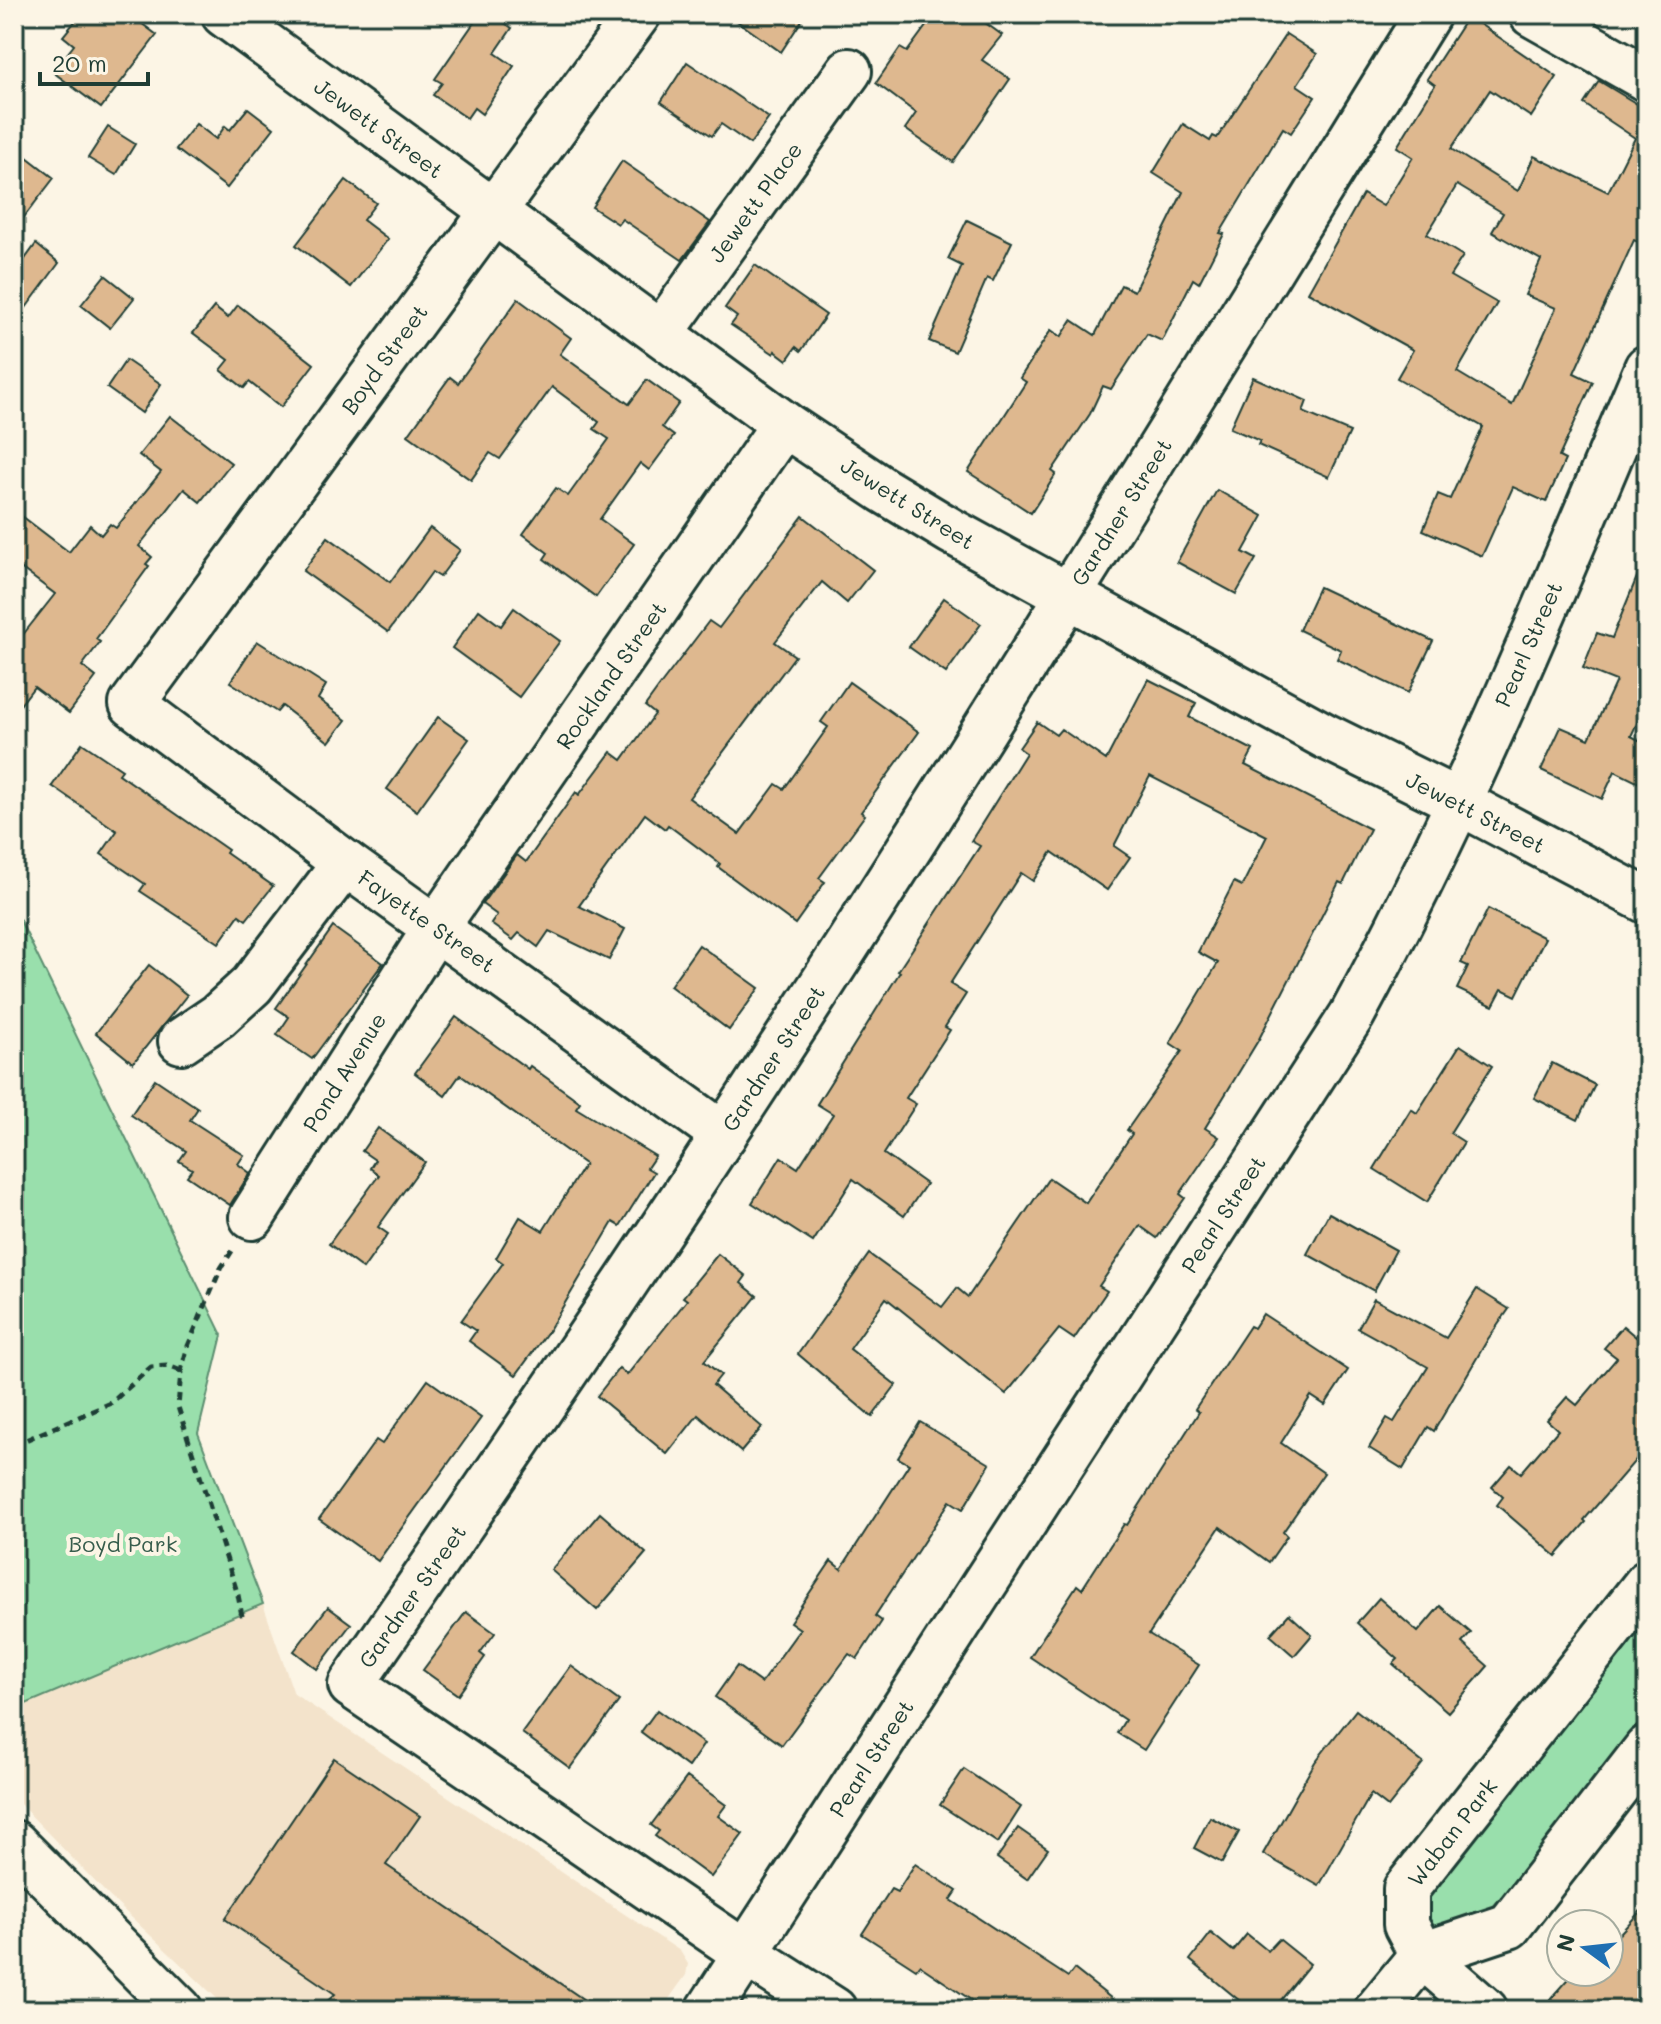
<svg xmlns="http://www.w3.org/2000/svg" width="1661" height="2024" font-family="Mali,sans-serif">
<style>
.built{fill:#f3e3cb}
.green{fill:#99dfac;stroke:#5c8e70;stroke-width:2}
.building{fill:#deb88f;stroke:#1f3d34;stroke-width:2;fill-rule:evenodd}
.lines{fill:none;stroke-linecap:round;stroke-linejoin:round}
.minor-casing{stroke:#1f3d34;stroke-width:50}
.path{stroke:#1f3d34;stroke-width:5;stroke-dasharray:8 6;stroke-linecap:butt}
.minor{stroke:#fcf5e5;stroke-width:44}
.labels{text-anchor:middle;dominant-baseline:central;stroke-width:8;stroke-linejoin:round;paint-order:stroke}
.street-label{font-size:22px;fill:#1f3d34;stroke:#fcf5e5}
.park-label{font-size:22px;fill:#375d4c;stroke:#fcf5e5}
</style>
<rect width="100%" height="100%" fill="#fcf5e5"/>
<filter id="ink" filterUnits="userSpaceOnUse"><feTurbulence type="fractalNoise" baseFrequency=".0125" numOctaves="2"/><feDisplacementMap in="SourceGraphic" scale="16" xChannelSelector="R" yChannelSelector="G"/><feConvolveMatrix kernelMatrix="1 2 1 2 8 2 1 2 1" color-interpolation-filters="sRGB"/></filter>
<g filter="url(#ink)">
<polygon class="built" points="263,1604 294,1694 680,1951 688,1964 686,1975 661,2010 229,2010 110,1897 14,1798 14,1709"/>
<g class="green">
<polygon points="14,908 222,1335 198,1433 263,1604 14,1709"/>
<polygon points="1647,1613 1647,1715 1472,1933 1436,1937 1421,1913 1425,1882"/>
</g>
<g class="building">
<polygon points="81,14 129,14 157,35 101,108 53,72 74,45 63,36"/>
<polygon points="480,14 491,14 512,28 495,53 514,66 482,114 474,108 467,118 433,95 442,83 435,79"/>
<polygon points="727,14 806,14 781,52"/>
<polygon points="935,14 973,14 1002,35 982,60 1010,79 953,162 905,129 916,113 876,83 900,48 907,52"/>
<path d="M1468,16L1557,77L1531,117L1490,90L1451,149L1518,191L1534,156L1608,192L1635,138L1584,104L1599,81L1647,110V246L1634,240L1574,373L1593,382L1559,457L1565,460L1546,502L1513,487L1482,556L1423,530L1438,494L1450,499L1483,427L1397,378L1413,350L1308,292L1363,194L1383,206L1413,157L1397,147L1435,85L1427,79ZM1457,185L1503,213L1492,232L1541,260L1525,295L1556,308L1512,405L1457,372L1497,303L1450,276L1463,256L1427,234Z"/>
<polygon points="1286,34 1317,54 1297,85 1315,97 1291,133 1283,128 1220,233 1224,234 1199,283 1193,279 1162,341 1147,334 1111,389 1103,386 1090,414 1052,471 1056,474 1031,513 968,472 1026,382 1020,378 1051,330 1061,337 1072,320 1095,335 1121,285 1134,291 1183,192 1153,173 1183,124 1210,141 1213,136 1217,138"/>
<polygon points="687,62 769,118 750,144 721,124 712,136 661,102"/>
<polygon points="248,108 274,128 227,188 176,149 196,124 216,139 225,126 230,130"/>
<polygon points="108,127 135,144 116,175 88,158"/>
<polygon points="14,147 54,178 14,230"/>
<polygon points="622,161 710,222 682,260 622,219 618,224 592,207"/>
<polygon points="346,180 376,203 363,220 388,239 351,287 296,245"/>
<polygon points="967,220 1012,242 993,281 987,278 955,352 929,341 962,266 948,259"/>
<polygon points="36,244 59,263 14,324 14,274"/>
<polygon points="755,265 826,315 801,351 796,347 787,360 775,351 774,354 731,325 737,317 725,308"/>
<polygon points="105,275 134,298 110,328 81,305"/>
<polygon points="518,299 571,338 560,354 629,404 647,380 679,403 662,427 674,436 649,470 640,463 600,519 634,544 596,597 544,559 548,553 523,534 556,488 568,496 609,439 594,429 599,422 552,387 500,459 490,453 471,480 408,435 450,377 458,383"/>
<polygon points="238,305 314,364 281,407 249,382 244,388 221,370 229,360 193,333 214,307 228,318"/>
<polygon points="126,360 161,384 142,413 107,388"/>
<polygon points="1253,377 1307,401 1303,412 1350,432 1329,477 1258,445 1260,441 1230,428"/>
<polygon points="170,416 231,463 200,502 184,489 139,546 152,557 146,564 149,566 96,639 100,642 82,666 96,677 69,713 34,687 14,713 14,646 55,594 14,563 14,510 69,552 90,525 101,535 110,524 116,528 161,472 139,455"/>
<polygon points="1217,490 1263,516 1243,552 1256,559 1236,594 1177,562"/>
<polygon points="803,516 873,570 847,603 822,582 775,642 795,656 689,798 739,834 776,784 784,789 828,727 821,722 849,682 919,732 861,812 865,815 819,878 825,882 795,924 718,867 720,864 668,825 665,829 645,814 579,906 625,929 609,960 549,931 538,947 519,933 513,940 491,924 497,915 482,904 517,855 526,862 576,792 579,795 611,752 622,760 655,714 645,706 661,684 709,621 719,628"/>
<polygon points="430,528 460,550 440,577 432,572 388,632 303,571 328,537 390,582"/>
<polygon points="1646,555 1647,702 1631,736 1647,744 1647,787 1615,771 1602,799 1541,770 1561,727 1589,739 1616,681 1583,668 1597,633 1612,638"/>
<polygon points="1319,587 1433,641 1408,693 1337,659 1341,650 1299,630"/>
<polygon points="944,598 981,624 946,673 909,647"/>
<polygon points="514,608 560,641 519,697 452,648 479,610 501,626"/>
<polygon points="257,641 326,685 318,699 346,720 329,742 282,706 277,712 230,682"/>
<polygon points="1148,679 1196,703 1189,717 1253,750 1245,765 1370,829 1343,884 1339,882 1259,1039 1205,1128 1219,1137 1180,1194 1185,1198 1157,1238 1140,1226 1099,1286 1107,1291 1074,1339 1059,1329 1006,1394 886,1298 850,1349 896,1385 872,1417 798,1354 869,1254 942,1307 957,1288 968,1297 1049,1178 1086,1203 1132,1134 1127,1130 1182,1051 1170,1043 1218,963 1198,952 1234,882 1242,886 1267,836 1150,776 1114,846 1130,857 1107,890 1052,852 1033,881 1021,873 950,984 966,994 945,1027 950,1030 906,1098 916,1104 884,1154 926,1184 904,1216 853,1179 813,1242 752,1203 781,1157 798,1168 833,1114 817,1104 900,972 898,971 980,846 971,841 1026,753 1019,748 1037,722 1056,735 1061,729 1106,760"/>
<polygon points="438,717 469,739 417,811 387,789"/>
<polygon points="82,743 122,770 119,774 228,850 226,853 273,886 246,920 239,915 219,943 140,891 145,884 101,854 117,831 52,786"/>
<polygon points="1488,909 1545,938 1516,996 1502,989 1493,1006 1457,989 1468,966 1461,963"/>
<polygon points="333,927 383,963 312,1059 277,1035 289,1017 276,1008"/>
<polygon points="699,945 759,988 729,1030 670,986"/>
<polygon points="149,965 187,995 133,1063 96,1033"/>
<polygon points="456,1017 528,1069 530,1066 580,1102 576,1108 655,1156 647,1168 654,1172 620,1226 613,1222 549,1330 516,1375 469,1341 476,1331 461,1321 503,1263 496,1258 520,1217 543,1231 585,1164 460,1075 445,1096 415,1073"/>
<polygon points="1460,1045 1492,1066 1450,1133 1464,1142 1427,1202 1374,1169 1411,1109 1417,1113"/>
<polygon points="1552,1063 1595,1085 1578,1120 1534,1098"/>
<polygon points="155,1079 198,1108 190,1120 244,1155 238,1164 250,1173 230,1205 187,1176 192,1169 179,1161 186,1151 131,1115"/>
<polygon points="378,1128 425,1162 378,1227 388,1234 363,1269 329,1244 379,1175 370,1168 375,1160 362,1151"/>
<polygon points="1329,1213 1396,1250 1374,1291 1307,1254"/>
<polygon points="718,1254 746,1276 741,1283 757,1296 704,1361 721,1375 713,1385 762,1427 741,1452 698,1415 667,1454 597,1396 619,1368 627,1375 687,1300 683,1297"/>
<polygon points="1477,1289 1509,1309 1488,1339 1434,1431 1428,1427 1403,1469 1369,1448 1387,1418 1394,1422 1428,1367 1358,1328 1374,1299 1446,1338"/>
<polygon points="1263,1314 1348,1370 1325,1405 1311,1396 1281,1443 1324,1473 1283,1532 1287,1536 1269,1562 1220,1527 1149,1634 1199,1665 1144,1750 1117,1733 1125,1720 1030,1657 1077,1585 1082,1589 1124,1524 1127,1525 1199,1412 1195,1409 1250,1326 1254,1328"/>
<polygon points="1647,1323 1647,1447 1584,1520 1586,1522 1556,1556 1497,1505 1503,1497 1492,1487 1511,1465 1521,1473 1558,1430 1547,1420 1567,1397 1577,1405 1617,1358 1604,1348 1623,1326 1636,1337"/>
<polygon points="428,1380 481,1418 378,1561 319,1519 376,1440 382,1444"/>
<polygon points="920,1422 990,1464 963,1509 950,1501 875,1616 882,1621 857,1659 849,1654 782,1745 715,1697 737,1666 761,1683 800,1629 790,1622 831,1561 841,1569 909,1464 898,1458"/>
<polygon points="600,1513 646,1553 597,1610 551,1570"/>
<polygon points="1379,1598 1418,1632 1440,1606 1471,1633 1462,1643 1488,1666 1448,1712 1393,1664 1398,1659 1357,1623"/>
<polygon points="328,1607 351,1624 317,1669 294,1651"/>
<polygon points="466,1612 495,1633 480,1653 485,1657 458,1695 423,1670"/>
<polygon points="1289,1614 1312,1635 1294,1656 1270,1635"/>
<polygon points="571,1666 619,1701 570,1768 522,1733"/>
<polygon points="657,1710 704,1744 688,1767 641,1732"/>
<polygon points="1356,1710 1423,1763 1388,1807 1371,1794 1319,1886 1263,1854 1315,1762"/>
<polygon points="334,1758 420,1816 386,1865 599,2010 318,2010 335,1994 225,1919"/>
<polygon points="964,1769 1021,1807 998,1843 940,1805"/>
<polygon points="687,1777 726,1805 718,1816 743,1834 711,1877 655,1836 659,1831 651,1825"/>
<polygon points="1210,1817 1239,1832 1222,1863 1194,1848"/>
<polygon points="1018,1828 1048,1849 1027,1879 997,1858"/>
<polygon points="915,1864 957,1891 951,1900 1068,1977 1074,1969 1126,2010 986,2010 919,1965 916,1969 862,1934 891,1889 897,1892"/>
<polygon points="1647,1904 1647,2010 1541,2010 1575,1972 1609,1972 1609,1945"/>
<polygon points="1211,1933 1233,1951 1247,1934 1268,1951 1279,1939 1310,1964 1273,2010 1251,2010 1190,1960"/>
</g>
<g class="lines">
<defs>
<g id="minor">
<polyline points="224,14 784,424 883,490 951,531 1325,736 1459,802 1647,901"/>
<polyline points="638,14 132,704 345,863 724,1135"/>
<polyline points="1532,14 1647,79"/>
<polyline points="661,333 849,71"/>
<polyline points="181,1041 218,1016 252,985 345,863"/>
<polyline points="252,1217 437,926 784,424"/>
<polyline points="14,1843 180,2010"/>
<polyline points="1422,1955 1509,1926 1647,1748"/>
<path d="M709,2010L1352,1015C1465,807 1555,586 1647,368"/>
<path d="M834,2010L745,1953L351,1685C476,1504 600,1323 721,1139C965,769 1195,391 1428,14"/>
<polyline points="1377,2010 1422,1955"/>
<polyline points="1485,2010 1422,1955 1406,1925 1406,1889 1647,1583"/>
</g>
</defs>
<use href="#minor" class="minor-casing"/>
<g class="path">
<polyline points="232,1251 221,1268 188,1346 181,1371 178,1407 238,1595 243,1621"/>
<polyline points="14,1445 111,1403 151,1367 168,1366 181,1371"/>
</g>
<use href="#minor" class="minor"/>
</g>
</g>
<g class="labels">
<g class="street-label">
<text transform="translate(379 128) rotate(36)">Jewett Street</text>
<text transform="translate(755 202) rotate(-54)">Jewett Place</text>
<text transform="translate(384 359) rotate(-54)">Boyd Street</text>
<text transform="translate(908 503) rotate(32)">Jewett Street</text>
<text transform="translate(1121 512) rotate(-58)">Gardner Street</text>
<text transform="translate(1528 644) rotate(-66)">Pearl Street</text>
<text transform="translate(611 675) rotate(-55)">Rockland Street</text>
<text transform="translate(1476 812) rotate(27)">Jewett Street</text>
<text transform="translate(427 921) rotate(35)">Fayette Street</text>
<text transform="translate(773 1058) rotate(-57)">Gardner Street</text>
<text transform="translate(344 1072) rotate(-58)">Pond Avenue</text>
<text transform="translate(1223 1214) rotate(-57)">Pearl Street</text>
<text transform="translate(412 1596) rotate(-55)">Gardner Street</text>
<text transform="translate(871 1758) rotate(-57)">Pearl Street</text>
<text transform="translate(1452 1832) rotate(-52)">Waban Park</text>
</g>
<g class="park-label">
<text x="123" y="1543">Boyd Park</text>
</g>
</g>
<rect width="1661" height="2024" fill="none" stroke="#fcf5e5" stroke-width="48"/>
<rect x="24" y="24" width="1613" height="1976" fill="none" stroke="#1f3d34" stroke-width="3" filter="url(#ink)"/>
<g transform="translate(1585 1948) rotate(285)"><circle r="38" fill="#fcf5e5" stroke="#a4ab9e" stroke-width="2"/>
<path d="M0-6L14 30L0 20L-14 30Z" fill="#1f6fb2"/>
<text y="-12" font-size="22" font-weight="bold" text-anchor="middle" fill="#1f3d34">N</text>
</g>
<path d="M40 72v12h108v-12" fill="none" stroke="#1f3d34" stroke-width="4"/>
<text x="52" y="72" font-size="24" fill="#1f3d34" stroke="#fcf5e5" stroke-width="6" paint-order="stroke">20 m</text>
</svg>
